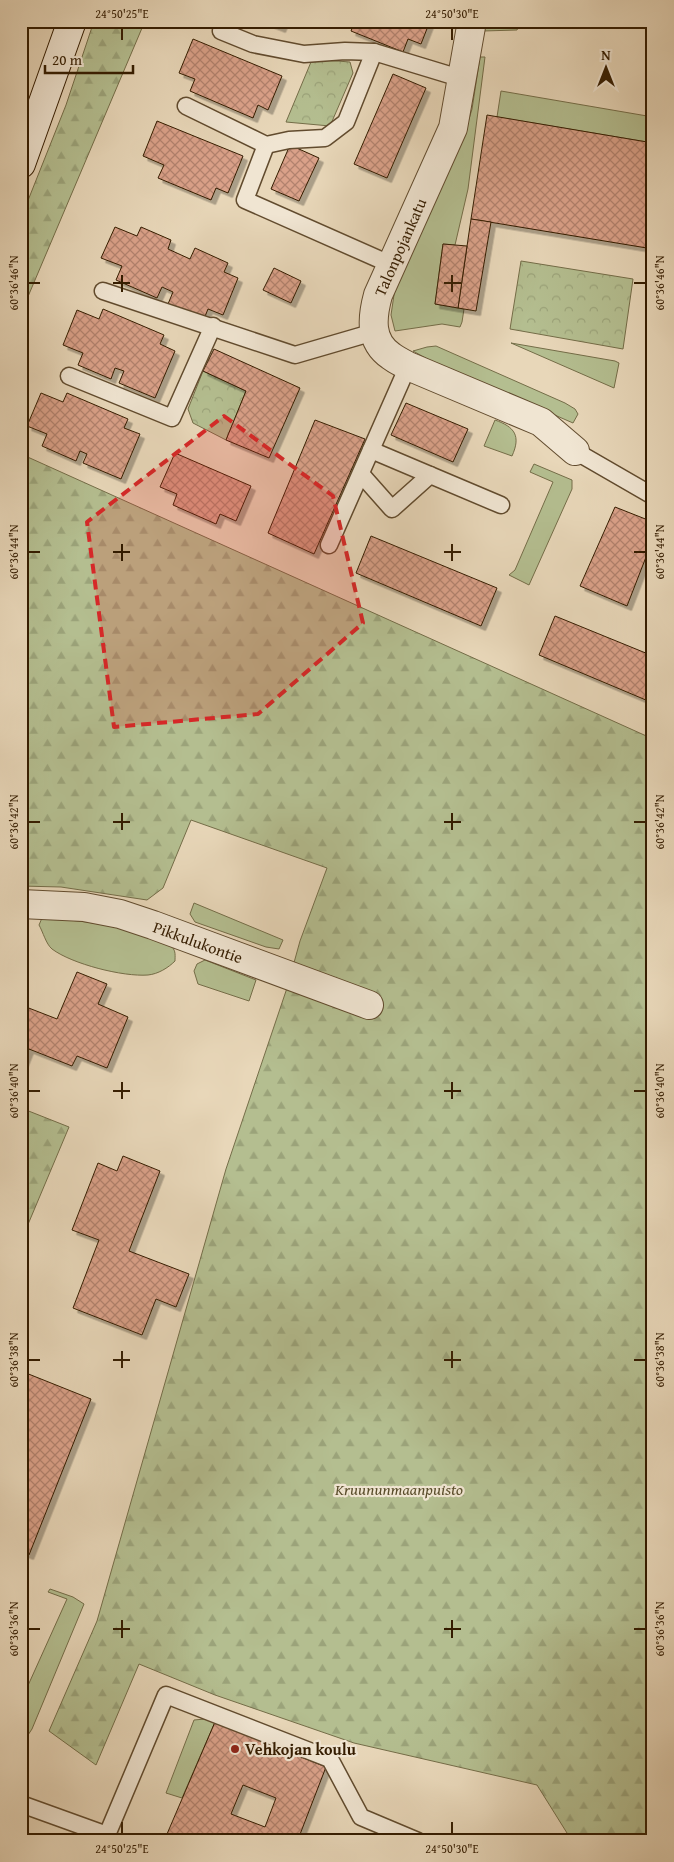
<svg xmlns="http://www.w3.org/2000/svg" width="674" height="1862" font-family="'Gentium Book Plus',serif">
<style>
.grass{fill:#b4be90;stroke:#746d48}
.forest{fill:url(#forest-firs);stroke:#746d48}
.park{fill:url(#park-crowns);stroke:#746d48}
.building{fill:url(#building-cross-hatch);stroke:#341c00;fill-rule:evenodd;filter:url(#shadow)}
.lines{fill:none;stroke-linecap:round;stroke-linejoin:round}
.lane-casing{stroke:#614b2e;stroke-width:19}
.street-casing{stroke:#614b2e;stroke-width:30}
.secondary-casing{stroke:#341c00;stroke-width:30}
.lane{stroke:#f0e5d2;stroke-width:16}
.street{stroke:#f0e5d2;stroke-width:28}
.secondary{stroke:#f0e5d2;stroke-width:28}
.marked{fill:#d62828;fill-opacity:0.2;stroke:#d62828;stroke-width:4;stroke-dasharray:10 6;stroke-linejoin:round}
.ticks{fill:none;stroke:#341c00;stroke-width:2}
.poi-dot{fill:#8f2418;stroke:#f0e5d2;stroke-width:2}
.labels{text-anchor:middle;dominant-baseline:central;stroke-width:4.5;stroke-linejoin:round;paint-order:stroke}
.street-label{font-size:16px;fill:#341c00;stroke:#f0e5d2}
.park-label{font-size:16px;font-style:italic;fill:#5a4d2b;stroke:#f0e5d2}
.poi-label{font-size:16px;font-weight:bold;fill:#341c00;stroke:#f0e5d2;text-anchor:start}
.neatline{fill:none;stroke:#341c00;stroke-width:2}
.ticks-label{font-size:12px;text-anchor:middle;fill:#341c00}
</style>
<defs>
<pattern id="forest-firs" width="22" height="20" patternUnits="userSpaceOnUse" patternTransform="scale(1.25)"><rect width="22" height="20" fill="#b4be90"/><path d="M5 1l3.5 6h-7zM16 11l3.5 6h-7z" fill="#9ba37a"/></pattern>
<pattern id="park-crowns" width="20" height="18" patternUnits="userSpaceOnUse" patternTransform="scale(1.25)"><rect width="20" height="18" fill="#b4be90"/><path d="M2 6a3 3 0 1 1 6 0M12 15a3 3 0 1 1 6 0" fill="none" stroke="#9ba37a"/></pattern>
<pattern id="building-cross-hatch" width="8" height="8" patternUnits="userSpaceOnUse" patternTransform="scale(1.25)"><rect width="8" height="8" fill="#daa189"/><path d="M0 0l8 8M0 8l8-8" fill="none" stroke="#b2826e"/></pattern>
<filter id="shadow"><feDropShadow dx="4.5" dy="4.5" stdDeviation="0" flood-color="#0004"/></filter>
</defs>
<rect width="100%" height="100%" fill="#e8d7b9"/>
<filter id="stains"><feTurbulence type="fractalNoise" baseFrequency=".004" numOctaves="4"/><feColorMatrix values="0 0 0 0 .2 0 0 0 0 .09 0 0 0 0 .02 0 0 0 .5 -.17"/></filter>
<radialGradient id="worn" r=".72"><stop offset=".6" stop-color="#630" stop-opacity="0"/><stop offset="1" stop-color="#630" stop-opacity=".3"/></radialGradient>
<g class="grass">
<polygon points="485,21 521,21 517,30 483,31"/>
<polygon points="480,57 485,57 468,189 455,245 443,244 435,304 464,309 462,322 460,327 442,324 395,331 391,315 395,288 466,129 472,109"/>
<polygon points="501,91 653,117 653,143 497,117"/>
<polygon points="511,343 615,361 619,363 614,388"/>
<polygon points="436,346 565,403 575,409 578,414 573,423 431,361 413,351 427,347"/>
<path d="M495,420C515,427 521,436 512,456L484,446Z"/>
<polygon points="534,464 572,480 572,489 529,585 509,575 515,570 553,482 530,472"/>
<polygon points="194,903 283,940 279,949 266,947 195,922 190,914"/>
<path d="M42,918C81,920 118,925 155,939C160,941 169,943 172,947C176,951 175,956 175,961C168,968 158,974 148,975C123,977 72,964 52,949C46,944 43,932 39,925Z"/>
<polygon points="205,960 256,980 249,1001 198,984 194,971 197,964"/>
<polygon points="50,1589 73,1597 84,1604 32,1729 26,1738 21,1741 21,1701 67,1599 48,1592"/>
<polygon points="205,1719 215,1722 182,1798 166,1793 194,1720"/>
</g>
<g class="forest">
<polygon points="94,21 145,21 21,313 21,218 66,105"/>
<polygon points="21,454 653,739 653,1841 572,1841 537,1785 354,1743 215,1695 139,1664 96,1765 49,1731 97,1621 226,1169 287,988 300,941 327,868 191,820 163,888 147,900 61,887 21,886"/>
<polygon points="21,1108 69,1127 21,1241"/>
</g>
<g class="park">
<polygon points="324,60 350,62 353,73 330,126 286,122 311,62"/>
<polygon points="521,261 633,279 623,349 510,329"/>
<polygon points="203,371 246,391 226,440 193,423 188,409"/>
</g>
<g class="building">
<polygon points="263,21 284,21 281,28"/>
<polygon points="355,21 430,21 421,44 408,39 403,52 351,31"/>
<polygon points="193,39 282,76 268,110 258,105 253,118 190,91 195,79 179,73"/>
<polygon points="393,74 426,88 387,178 354,164"/>
<polygon points="487,115 653,143 653,249 471,219"/>
<polygon points="157,121 243,156 228,193 216,188 211,200 158,178 164,165 143,156"/>
<polygon points="290,145 319,158 299,201 271,189"/>
<polygon points="471,219 491,222 476,311 458,308"/>
<polygon points="115,227 137,236 141,227 171,240 168,249 190,259 195,248 228,263 224,272 238,278 223,315 208,309 204,319 168,304 173,292 162,287 157,298 116,280 122,266 101,258"/>
<polygon points="443,244 467,246 458,308 435,304"/>
<polygon points="274,268 301,281 291,303 263,290"/>
<polygon points="103,309 164,335 160,344 175,351 155,398 119,383 124,371 115,368 111,379 78,365 83,353 63,345 77,310 99,319"/>
<polygon points="214,349 300,388 269,458 226,440 246,391 203,371"/>
<polygon points="41,393 63,402 67,393 128,419 124,428 140,434 121,479 83,463 87,454 80,451 76,461 42,446 47,434 27,426"/>
<polygon points="406,403 468,429 453,462 391,435"/>
<polygon points="315,420 365,439 314,554 268,533"/>
<polygon points="175,453 251,486 236,521 220,514 216,524 173,505 177,494 160,487"/>
<polygon points="615,507 653,522 653,539 627,606 580,586"/>
<polygon points="371,536 497,588 481,626 356,573"/>
<polygon points="555,616 653,656 653,703 539,655"/>
<polygon points="77,972 107,984 98,1004 128,1017 107,1068 77,1056 72,1066 29,1049 21,1069 21,1005 57,1019"/>
<polygon points="123,1156 160,1171 129,1251 189,1274 176,1307 156,1299 142,1335 73,1308 99,1240 72,1230 98,1163 117,1171"/>
<polygon points="21,1371 91,1399 29,1555 21,1552"/>
<path d="M215,1722L326,1767L299,1837L309,1841H164ZM243,1785L276,1798L265,1827L231,1814Z"/>
</g>
<g class="lines">
<defs>
<g id="lane">
<polyline points="221,31 253,44 304,54 345,51 374,52 463,79"/>
<polyline points="186,106 266,145 289,140 325,138 346,122 374,52"/>
<polyline points="266,145 245,200 392,265"/>
<polyline points="103,291 295,355 374,332"/>
<polyline points="69,376 172,418 213,326"/>
<polyline points="371,450 501,505"/>
<polyline points="575,451 653,496"/>
<polyline points="361,474 392,509 430,475"/>
<polyline points="329,545 408,366"/>
<polyline points="21,1804 107,1835 166,1695 330,1759 361,1817 418,1841"/>
</g>
<g id="street">
<path d="M472,21L453,128L378,295C372,317 369,341 391,356C396,360 403,363 408,366L541,422L575,451"/>
<polyline points="21,904 84,907 120,914 153,925 369,1005"/>
</g>
<polyline id="secondary" points="21,164 72,21"/>
</defs>
<use href="#lane" class="lane-casing"/>
<use href="#street" class="street-casing"/>
<use href="#secondary" class="secondary-casing"/>
<use href="#lane" class="lane"/>
<use href="#street" class="street"/>
<use href="#secondary" class="secondary"/>
</g>
<path class="marked" d="M224,416L333,496L363,623L258,714L114,727L87,522Z"/>
<path class="ticks" d="M122,28V40M452,28V40M122,275V292M452,275V292M28,283H40M113,283H130M444,283H461M634,283H646M122,544V561M452,544V561M28,552H40M113,552H130M444,552H461M634,552H646M122,813V830M452,813V830M28,822H40M113,822H130M444,822H461M634,822H646M122,1082V1099M452,1082V1099M28,1091H40M113,1091H130M444,1091H461M634,1091H646M122,1351V1368M452,1351V1368M28,1360H40M113,1360H130M444,1360H461M634,1360H646M122,1620V1638M452,1620V1638M28,1629H40M113,1629H130M444,1629H461M634,1629H646M122,1822V1834M452,1822V1834"/>
<circle class="poi-dot" cx="235" cy="1749" r="5"/>
<g class="labels">
<g class="street-label">
<text transform="translate(400 247) rotate(-66)">Talonpojankatu</text>
<text transform="translate(198 942) rotate(20)">Pikkulukontie</text>
</g>
<g class="park-label">
<text x="399" y="1489">Kruununmaanpuisto</text>
</g>
<g class="poi-label">
<text x="245" y="1749">Vehkojan koulu</text>
</g>
</g>
<rect width="674" height="1862" fill="none" stroke="#e8d7b9" stroke-width="55"/>
<g transform="translate(606 68)" stroke="#f0e5d2" stroke-width="4" paint-order="stroke">
<path d="M0-4L9 19L0 12L-9 19Z" fill="#341c00"/>
<text y="-8" font-size="14" font-weight="bold" text-anchor="middle" fill="#341c00">N</text>
</g>
<path d="M45 65v8h88v-8" fill="none" stroke="#341c00" stroke-width="2.5"/>
<text x="52" y="65" font-size="15" fill="#341c00" stroke="#f0e5d2" stroke-width="4" paint-order="stroke">20 m</text>
<rect x="28" y="28" width="618" height="1806" class="neatline"/>
<g class="ticks-label">
<text x="122" y="18">24°50'25"E</text>
<text x="452" y="18">24°50'30"E</text>
<text transform="translate(14 283) rotate(-90)" y="4">60°36'46"N</text>
<text transform="translate(660 283) rotate(-90)" y="4">60°36'46"N</text>
<text transform="translate(14 552) rotate(-90)" y="4">60°36'44"N</text>
<text transform="translate(660 552) rotate(-90)" y="4">60°36'44"N</text>
<text transform="translate(14 822) rotate(-90)" y="4">60°36'42"N</text>
<text transform="translate(660 822) rotate(-90)" y="4">60°36'42"N</text>
<text transform="translate(14 1091) rotate(-90)" y="4">60°36'40"N</text>
<text transform="translate(660 1091) rotate(-90)" y="4">60°36'40"N</text>
<text transform="translate(14 1360) rotate(-90)" y="4">60°36'38"N</text>
<text transform="translate(660 1360) rotate(-90)" y="4">60°36'38"N</text>
<text transform="translate(14 1629) rotate(-90)" y="4">60°36'36"N</text>
<text transform="translate(660 1629) rotate(-90)" y="4">60°36'36"N</text>
<text x="122" y="1853">24°50'25"E</text>
<text x="452" y="1853">24°50'30"E</text>
</g>
<rect width="100%" height="100%" filter="url(#stains)"/>
<rect width="100%" height="100%" fill="url(#worn)"/>
</svg>
